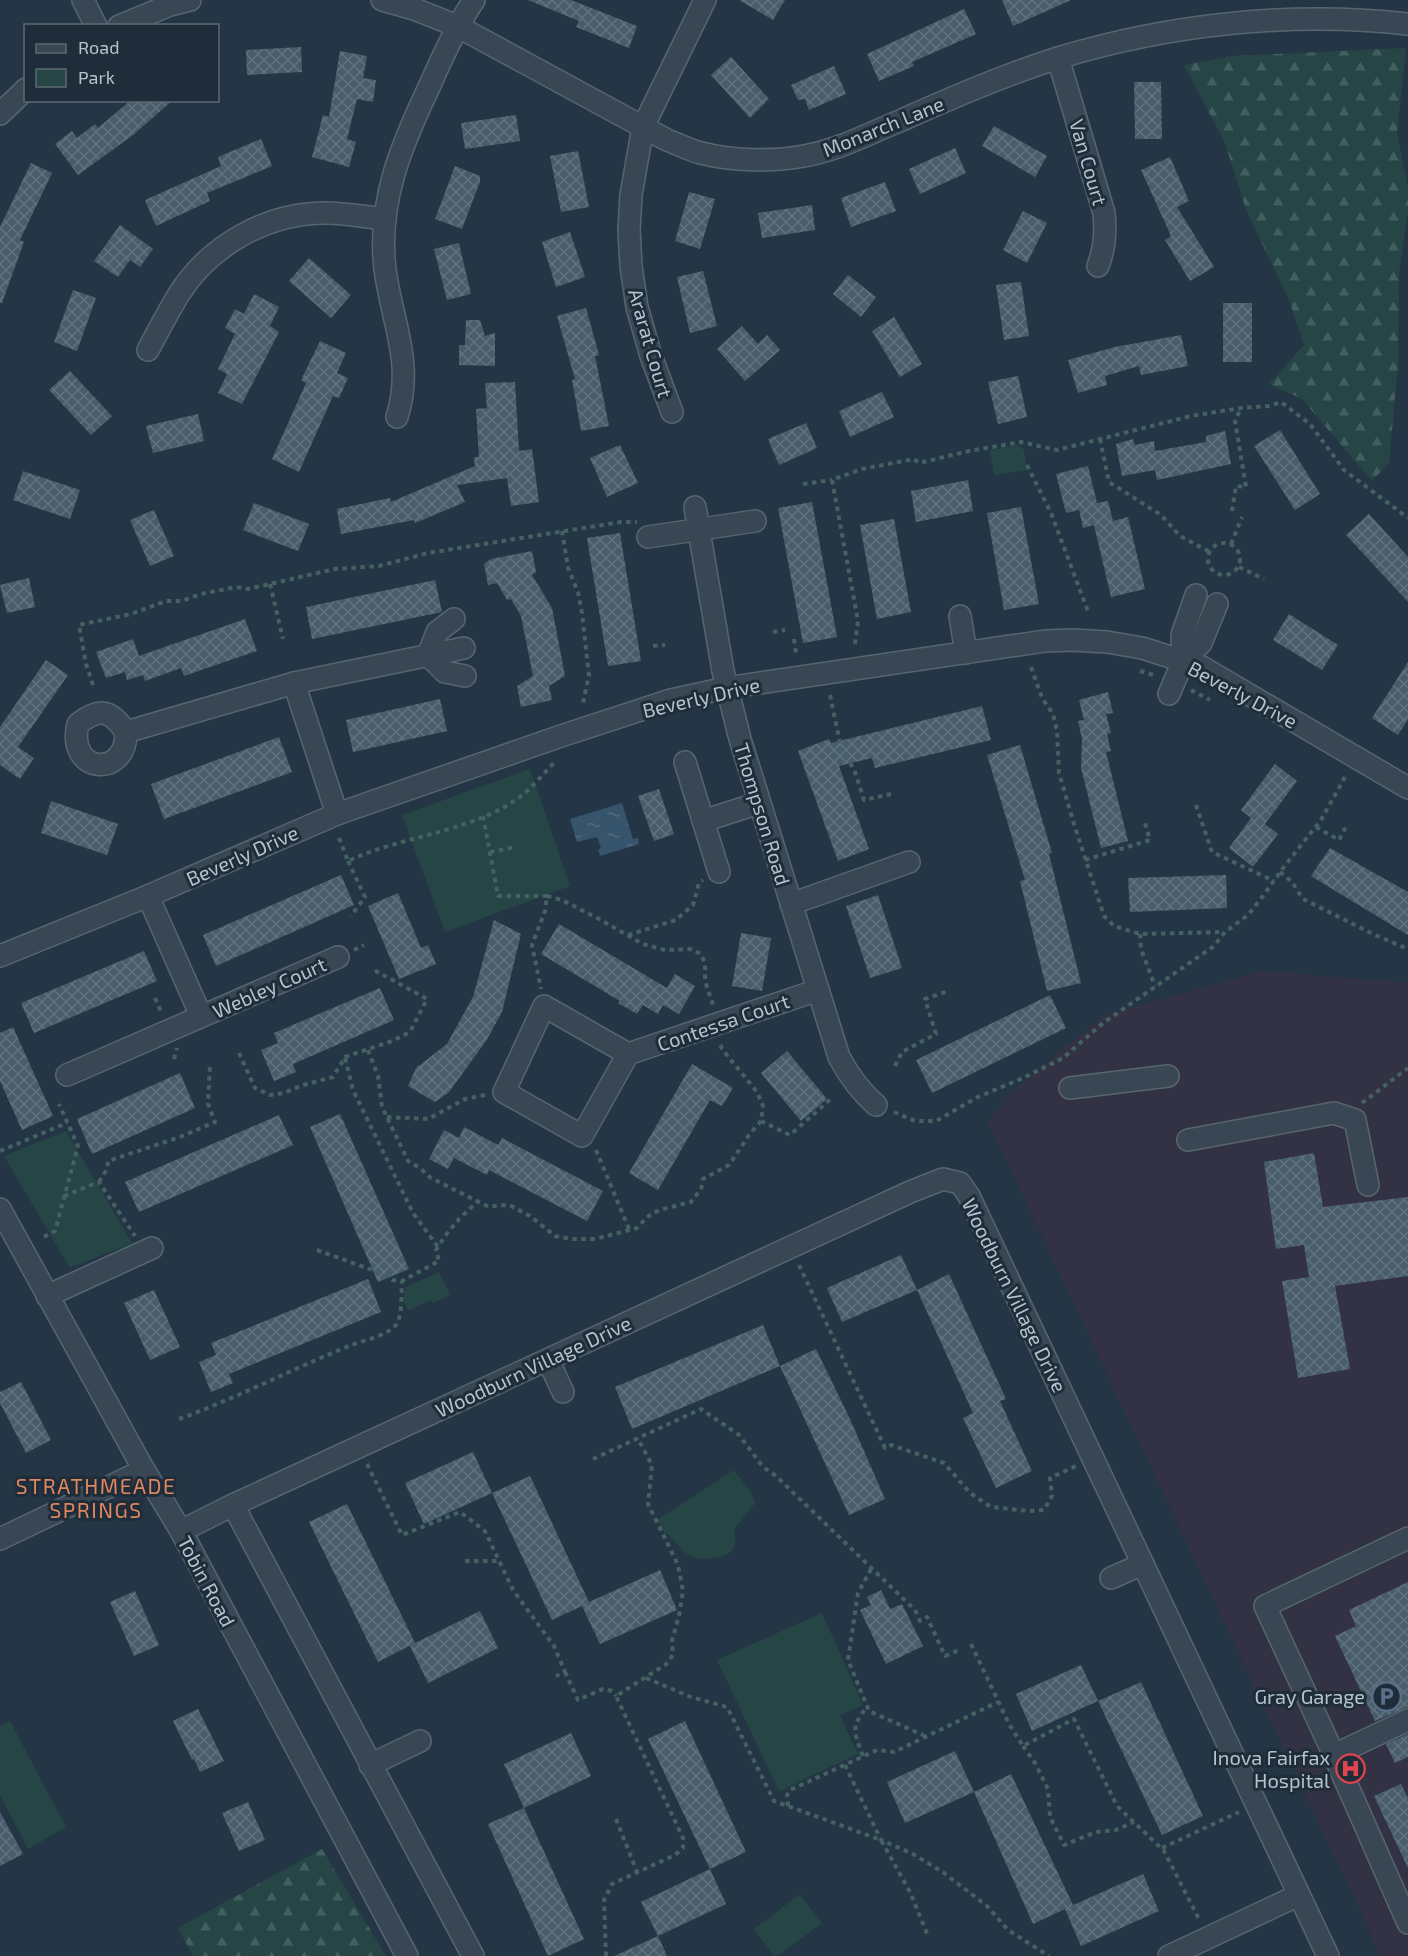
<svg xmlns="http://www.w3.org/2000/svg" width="1408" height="1956" font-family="'Exo 2',sans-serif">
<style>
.medical{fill:#323244}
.forest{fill:url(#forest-firs)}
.park{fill:#264545}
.water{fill:url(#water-ripples)}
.building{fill:url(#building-cross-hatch)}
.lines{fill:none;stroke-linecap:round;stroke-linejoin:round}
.minor-casing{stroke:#576571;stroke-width:24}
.path{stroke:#456161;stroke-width:4;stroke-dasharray:4.5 4.5;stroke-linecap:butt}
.minor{stroke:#394754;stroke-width:21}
.labels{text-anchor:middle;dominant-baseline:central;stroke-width:6;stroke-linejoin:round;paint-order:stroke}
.street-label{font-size:20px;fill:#b6c2cd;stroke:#1e2d39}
.poi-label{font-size:20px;fill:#b6c2cd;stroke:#1e2d39;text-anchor:end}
.neighbourhood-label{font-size:21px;letter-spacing:1.5px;fill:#df8760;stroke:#1e2d39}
</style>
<defs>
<pattern id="forest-firs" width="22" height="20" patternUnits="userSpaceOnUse" patternTransform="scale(1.5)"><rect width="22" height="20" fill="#264545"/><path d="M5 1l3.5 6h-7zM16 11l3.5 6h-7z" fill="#435e5f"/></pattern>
<pattern id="water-ripples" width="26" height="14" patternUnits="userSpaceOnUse" patternTransform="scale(1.5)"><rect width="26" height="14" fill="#37546d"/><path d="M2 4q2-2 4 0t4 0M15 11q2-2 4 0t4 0" fill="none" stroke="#526b81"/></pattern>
<pattern id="building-cross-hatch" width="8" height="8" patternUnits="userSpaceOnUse" patternTransform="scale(1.5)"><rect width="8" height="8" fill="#485c6b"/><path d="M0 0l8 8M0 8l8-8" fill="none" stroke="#60727f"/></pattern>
</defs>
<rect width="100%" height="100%" fill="#243645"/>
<polygon class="medical" points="1263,971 1408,983 1408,1956 1380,1956 1368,1927 988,1122 1016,1088 1104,1015"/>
<g class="forest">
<polygon points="1406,48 1397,133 1408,187 1408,211 1399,273 1398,365 1389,463 1372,481 1302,399 1269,384 1304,345 1289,300 1246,210 1225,143 1184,65 1231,56"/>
<polygon points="322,1849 386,1956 193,1956 178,1928"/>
</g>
<g class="park">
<polygon points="1018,445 1024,450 1027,470 994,475 990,450"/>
<polygon points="530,769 570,886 445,932 402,815"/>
<polygon points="66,1131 132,1243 70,1268 4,1156"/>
<polygon points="439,1272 450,1295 433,1303 431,1300 408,1311 403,1300 406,1287"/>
<path d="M734,1470L751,1492L755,1503L734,1530C735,1536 737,1543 733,1549C725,1559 704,1561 693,1557C684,1554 675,1541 668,1534L666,1535L657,1520Z"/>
<polygon points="822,1613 863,1705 840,1715 858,1754 779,1791 717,1660"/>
<polygon points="10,1721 66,1827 28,1849 0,1795 0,1727"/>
<polygon points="800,1894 822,1923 778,1956 774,1956 754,1929"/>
</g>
<polygon class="water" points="622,803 633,839 638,838 639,844 600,856 598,850 601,848 597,837 577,842 570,819"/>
<g class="building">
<polygon points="528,0 571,0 637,26 629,48 576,27 579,21"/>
<polygon points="739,0 785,0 773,20"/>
<polygon points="1002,0 1071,0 1013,26"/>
<polygon points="964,9 976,34 912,62 914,66 879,81 867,54"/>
<polygon points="301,47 302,72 247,75 246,50"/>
<polygon points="340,51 367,56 363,78 376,80 373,102 357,99 347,139 356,142 349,167 312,157 323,115 329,117"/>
<polygon points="731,57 769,99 750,118 711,75"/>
<polygon points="834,66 846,94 809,110 805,99 798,100 791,85"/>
<polygon points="1134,82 1161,82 1162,139 1135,139"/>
<polygon points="131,100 173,100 133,135 78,175 55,144 72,131 77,138 95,124 98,128"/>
<polygon points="516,115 520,141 465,149 461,123"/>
<polygon points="994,126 1047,156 1035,177 982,146"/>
<polygon points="261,139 272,166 207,193 210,201 156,226 145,200 221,166 218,157"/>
<polygon points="955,148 966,173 920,194 909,169"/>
<polygon points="578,151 589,207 561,212 550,156"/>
<polygon points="1170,157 1189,201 1177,207 1214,267 1190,281 1165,240 1171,236 1141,170"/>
<polygon points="31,163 52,173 20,240 24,242 2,303 0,303 0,227"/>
<polygon points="455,166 480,176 480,182 462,229 435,219"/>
<polygon points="885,182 896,211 851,227 841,198"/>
<polygon points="689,192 715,199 700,249 675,241"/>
<polygon points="812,205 815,230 762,238 758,213"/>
<polygon points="1023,211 1047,223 1027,263 1003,250"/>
<polygon points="120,225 153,249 140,267 130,260 118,277 94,261"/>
<polygon points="570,232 585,277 556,287 542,242"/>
<polygon points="459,243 471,294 447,300 434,249"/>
<polygon points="309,258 351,295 331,318 289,281"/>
<polygon points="703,271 717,326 690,333 677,277"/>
<polygon points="848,275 876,297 861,317 833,294"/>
<polygon points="1021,282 1029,336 1004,340 996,285"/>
<polygon points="73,290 96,298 77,351 54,342"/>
<polygon points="254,294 279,307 270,326 279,332 242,404 218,393 227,374 218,369 235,334 225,328 235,309 244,314"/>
<rect x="1223" y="303" width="29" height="59"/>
<polygon points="586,308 599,355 595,356 609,426 581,431 572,380 575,379 557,316"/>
<polygon points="894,317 922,364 900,377 872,331"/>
<polygon points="466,320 480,320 485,336 495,333 495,366 459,365 459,345 465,345"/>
<polygon points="742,326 758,344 767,335 780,350 745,381 717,349"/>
<polygon points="1181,335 1188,366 1141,375 1139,366 1105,376 1107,385 1078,393 1068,360 1115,347"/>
<polygon points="320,341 346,353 337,373 348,378 339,398 333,396 299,472 272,459 306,383 301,380"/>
<polygon points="70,371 112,416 91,435 49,390"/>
<polygon points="1018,376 1027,417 998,424 988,382"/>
<polygon points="515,382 519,451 532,449 539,502 511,506 507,478 457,485 465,502 415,523 414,520 341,534 337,509 390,498 391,502 475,466 474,457 479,457 476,409 487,408 485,383"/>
<polygon points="882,392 894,417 850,437 839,411"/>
<polygon points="198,414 204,441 153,453 146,426"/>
<polygon points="806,423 817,448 779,465 768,439"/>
<polygon points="1280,430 1320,494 1295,510 1254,446"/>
<polygon points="1225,431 1231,464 1157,480 1155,470 1122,476 1116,444 1133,439 1135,445 1154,441 1155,451 1206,442 1206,436"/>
<polygon points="620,445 638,483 607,497 590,458"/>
<polygon points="1088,466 1097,503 1108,501 1113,521 1128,517 1145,589 1111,597 1094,525 1083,528 1079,510 1066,513 1056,474"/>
<polygon points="23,471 80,490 70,519 13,500"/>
<polygon points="968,480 973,511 916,522 911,491"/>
<polygon points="812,502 837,637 803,643 778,508"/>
<polygon points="254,503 309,524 298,551 243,530"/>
<polygon points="1021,507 1039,604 1004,610 987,513"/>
<polygon points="154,510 174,556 150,566 130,520"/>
<polygon points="1369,514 1408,557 1408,602 1346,535"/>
<polygon points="894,519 911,612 877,619 860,525"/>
<polygon points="620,533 641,661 608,666 587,538"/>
<polygon points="532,551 536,572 532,575 552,608 565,676 549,686 552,700 521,707 517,686 533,676 521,616 511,599 507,600 497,583 488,585 484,564 491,559"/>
<polygon points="29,578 35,607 7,613 0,585"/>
<polygon points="435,580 442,612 312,639 306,607"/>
<polygon points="1289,614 1338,645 1322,670 1273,640"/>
<polygon points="245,619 257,651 184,676 181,668 145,681 143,675 127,680 125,672 106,678 96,652 133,639 139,656"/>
<polygon points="46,660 68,675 18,747 34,758 20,779 0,765 0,727"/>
<polygon points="1408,662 1408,719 1398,735 1372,718"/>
<polygon points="1108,692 1113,713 1106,714 1111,733 1107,734 1111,751 1106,752 1128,841 1101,848 1081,768 1082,739 1078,721 1084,720 1079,700"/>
<polygon points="440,699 447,731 353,752 346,720"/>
<polygon points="982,706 991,740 875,768 872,758 839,766 869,849 838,861 798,751 829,739 831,743"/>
<polygon points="279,737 292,772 164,819 151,784"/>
<polygon points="1020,745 1052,853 1049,854 1081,983 1047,991 1020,881 1025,880 987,755"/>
<polygon points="1275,764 1297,781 1265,824 1278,834 1253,867 1229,848 1251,818 1241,810"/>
<polygon points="659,789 674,834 654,841 638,796"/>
<polygon points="51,801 118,824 107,855 41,833"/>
<polygon points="1330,848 1408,892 1408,935 1311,876"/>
<polygon points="341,875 354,905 216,966 203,935"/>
<polygon points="1226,875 1227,908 1130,912 1128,878"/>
<polygon points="398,893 421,948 428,945 436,964 399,979 368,906"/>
<polygon points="878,895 902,968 870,978 846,906"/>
<polygon points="494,920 521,934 502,1012 486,1041 449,1092 435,1102 408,1086 416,1068 447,1044 473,997"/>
<polygon points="559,924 667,988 675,974 695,986 679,1014 663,1005 658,1014 643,1005 637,1014 618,1003 620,1001 541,954"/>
<polygon points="741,933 771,938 762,991 732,986"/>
<polygon points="144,951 157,981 34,1033 21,1003"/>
<polygon points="380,988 394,1020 293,1064 296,1072 274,1081 261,1050 278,1043 274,1033"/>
<polygon points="1050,995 1066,1028 932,1093 916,1060"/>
<polygon points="13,1027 53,1116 22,1130 0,1081 0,1033"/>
<polygon points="787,1051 827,1099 801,1121 761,1073"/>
<polygon points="692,1064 733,1088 722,1106 710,1100 658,1190 629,1173"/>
<polygon points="180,1073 195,1108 92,1154 77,1119"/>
<polygon points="340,1114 409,1269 378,1282 310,1127"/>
<polygon points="279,1115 293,1145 139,1212 125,1182"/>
<polygon points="464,1127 498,1145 502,1138 603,1191 587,1221 489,1170 487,1175 454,1158 448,1169 429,1159 444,1130 459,1138"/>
<polygon points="1314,1153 1323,1207 1408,1197 1408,1276 1335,1286 1350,1369 1298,1378 1282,1281 1309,1277 1304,1245 1276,1249 1264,1162"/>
<polygon points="901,1255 917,1290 842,1322 827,1288"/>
<polygon points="949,1274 1006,1399 1000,1401 1032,1471 996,1488 963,1418 973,1413 917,1290"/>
<polygon points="368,1279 381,1312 229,1374 233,1383 211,1392 199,1362 216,1355 211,1343"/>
<polygon points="154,1290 180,1347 150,1360 124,1303"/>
<polygon points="763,1325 780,1366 632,1429 615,1387"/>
<polygon points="816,1349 850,1419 885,1499 849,1515 780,1366"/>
<polygon points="21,1382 51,1440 26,1453 0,1403 0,1392"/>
<polygon points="473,1452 492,1493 424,1524 405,1483"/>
<polygon points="530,1476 589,1602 660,1570 677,1610 600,1644 582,1606 552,1620 492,1493"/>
<polygon points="347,1504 415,1643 480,1611 498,1648 428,1683 410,1646 413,1644 378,1662 309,1522"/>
<polygon points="1408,1582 1408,1707 1375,1721 1335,1636 1356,1626 1349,1610"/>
<polygon points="881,1590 890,1609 902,1604 923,1646 886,1664 860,1610 871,1605 867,1597"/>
<polygon points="135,1591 159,1645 134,1656 110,1602"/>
<polygon points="1081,1665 1098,1701 1032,1731 1016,1694"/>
<polygon points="1141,1682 1203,1816 1162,1835 1098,1701"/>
<polygon points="198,1709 224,1761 200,1772 194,1759 192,1760 173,1721"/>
<polygon points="685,1721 746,1852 710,1869 648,1739"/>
<polygon points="571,1733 591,1776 524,1808 504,1764"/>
<polygon points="1408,1734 1408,1757 1395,1763 1386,1744"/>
<polygon points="955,1751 974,1792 905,1823 887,1782"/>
<polygon points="1011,1774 1073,1905 1071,1906 1143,1874 1159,1911 1081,1946 1065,1909 1033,1924 974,1792"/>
<polygon points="1401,1784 1408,1798 1408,1868 1374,1796"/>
<polygon points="248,1802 265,1840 239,1851 222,1813"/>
<polygon points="524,1808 584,1939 548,1956 488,1824"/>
<polygon points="0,1812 23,1854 0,1866"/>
<polygon points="710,1869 726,1904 658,1936 641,1902"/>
<polygon points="658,1936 667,1956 614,1956"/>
</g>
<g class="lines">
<defs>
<g id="minor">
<polyline points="83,0 96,26"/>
<path d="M382,0L417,10L457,26L667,140C678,144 689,150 701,153C733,161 771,162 804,156C839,150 870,133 902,120C953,97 1004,75 1058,58C1170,24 1292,11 1408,24"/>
<polyline points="119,26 170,5 190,0"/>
<path d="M1058,58L1104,213C1106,232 1105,248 1098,266"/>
<polyline points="0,114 26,89"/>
<path d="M148,350C158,331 168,312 179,294C210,245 267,213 326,213C345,213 365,217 385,219"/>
<polyline points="672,412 651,356 637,307 631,266 629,230 631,195 643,127 705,0"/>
<path d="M397,417C414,363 392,323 385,269C377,201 402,144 430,85C443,55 456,27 474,0"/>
<path d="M695,507L723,671L740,739L839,1057C849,1076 860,1091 876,1105"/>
<polyline points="648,537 755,521"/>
<polyline points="960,616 966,653"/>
<polyline points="454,619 437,632 428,655 445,672 465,676"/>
<polyline points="1183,661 1182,635 1196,595"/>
<polyline points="294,683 337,814"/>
<polyline points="1169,694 1183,661 1201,643 1217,604"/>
<path d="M126,732C127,779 66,774 78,724C100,707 111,710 126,732L294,683L464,648"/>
<polyline points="685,762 719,872"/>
<polyline points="703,821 759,803"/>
<polyline points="148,896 201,1016"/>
<polyline points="791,904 909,862"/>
<polyline points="0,956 148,896 337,814 561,736 671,700 726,688 1045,641 1072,640 1107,642 1142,648 1202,667 1408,788"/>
<polyline points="628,1054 582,1136 504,1092 544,1006 628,1054 818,990"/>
<polyline points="67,1075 338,957"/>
<polyline points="1070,1088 1168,1076"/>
<polyline points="1188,1140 1334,1113 1355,1120 1368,1185"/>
<polyline points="0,1209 144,1470 181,1531 407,1956"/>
<polyline points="47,1296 152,1248"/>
<polyline points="548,1360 563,1392"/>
<polyline points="233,1505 473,1956"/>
<polyline points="181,1531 233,1505 910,1192 943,1179 960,1183 969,1196 1328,1956"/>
<polyline points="1408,1538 1265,1606 1334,1755 1408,1923"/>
<polyline points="0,1539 144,1470"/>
<polyline points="1111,1578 1143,1564"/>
<polyline points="1334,1755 1408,1720"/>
<polyline points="370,1765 420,1741"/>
<polyline points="1169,1956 1299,1895"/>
</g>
</defs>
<use href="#minor" class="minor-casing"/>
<g class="path">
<polyline points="1100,439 1109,482 1161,515 1180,536 1210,552"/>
<polyline points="1027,465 1051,513 1089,614"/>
<polyline points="803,484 832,480"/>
<polyline points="1232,511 1236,486 1246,487 1235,421 1241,408"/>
<polyline points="562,531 568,568 578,592 582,613 589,675 583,703"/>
<circle cx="1224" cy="559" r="16"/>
<polyline points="1231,544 1242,517"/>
<polyline points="1239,567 1264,579"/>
<polyline points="270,584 283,639"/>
<polyline points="773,632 785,630"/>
<polyline points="794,639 796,653"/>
<polyline points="855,644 858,621 832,480 862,469 914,459 919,463 969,451 1021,442 1057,450 1191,416 1241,408 1269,406 1281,402 1310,424 1344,470 1408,518"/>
<polyline points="653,646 665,645"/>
<polyline points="1031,667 1042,698 1053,714 1057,731 1059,773 1074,824 1104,916 1114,926 1140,934 1224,932"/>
<polyline points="1140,671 1157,676"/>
<polyline points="93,685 86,664 79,625 131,614 166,601 182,601 201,594 236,587 248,589 335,569 379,566 428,553 621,522 637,522"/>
<polyline points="1191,690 1210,700"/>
<polyline points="830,695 842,752 854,769 864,800 891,794"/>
<polyline points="1196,805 1212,852 1274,881"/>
<polyline points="483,816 498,896 547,896 545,911 532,945 541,989"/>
<polyline points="1316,827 1339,840 1347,825"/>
<path d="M339,838L348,861C403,835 477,832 525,793C535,784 544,773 554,763"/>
<polyline points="490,852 515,847"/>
<polyline points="1085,860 1150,840 1145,823"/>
<polyline points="348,861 365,897 351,916"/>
<polyline points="1280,872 1292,882 1303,899 1375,935 1408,949"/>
<polyline points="547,896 562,900 599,919 643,944 665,950 690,949 701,954 705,963 705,981 713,1005"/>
<polyline points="1140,934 1141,949 1155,986"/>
<polyline points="628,935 676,920 693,905 699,883 703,880"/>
<polyline points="354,950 364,945"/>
<polyline points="155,998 162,1014"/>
<polyline points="368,1050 378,1076 382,1107 408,1161 420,1168 431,1178 489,1207 500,1205 511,1206 530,1216 555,1236 572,1239 595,1239 637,1228 647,1217 659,1210 691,1202 701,1189 703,1179 729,1165 749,1135 761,1121 763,1106 757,1092 722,1049 719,1042"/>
<polyline points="239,1053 255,1088 270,1095 284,1093 303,1085 333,1077 345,1057 392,1041 410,1032 427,999 374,970"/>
<polyline points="345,1058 353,1090 413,1213 438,1247"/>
<polyline points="174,1059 177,1048"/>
<polyline points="895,1066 902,1052 936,1034 925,999 948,991"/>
<polyline points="1362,1103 1408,1068"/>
<polyline points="894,1112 915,1121 936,1121 978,1097 1023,1078 1063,1058 1103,1023 1214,946 1225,932 1248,915 1263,896 1283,868 1321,820 1345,777"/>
<polyline points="387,1117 428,1119 465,1099 485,1095"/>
<polyline points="761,1121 790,1135 832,1098"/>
<polyline points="596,1150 629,1229"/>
<polyline points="0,1151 67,1123"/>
<polyline points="99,1182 107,1169 108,1161 180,1137 215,1122 208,1104 210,1065"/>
<polyline points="64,1196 99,1182 135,1236"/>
<polyline points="44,1237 55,1231 78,1146 59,1104"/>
<polyline points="317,1250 386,1275 392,1280 402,1281 439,1261 436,1250 445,1236 459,1219 479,1200"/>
<polyline points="799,1265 885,1448 891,1445 944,1463 970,1493 991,1507 1029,1511 1044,1510 1052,1496 1050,1478 1076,1466"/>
<path d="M179,1419C237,1398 292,1369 349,1346C363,1340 384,1337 395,1326C403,1319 401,1291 402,1281"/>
<polyline points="593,1459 701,1409 739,1435 763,1467 776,1476 915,1610 920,1621 927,1617 945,1656 959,1650"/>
<polyline points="367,1464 402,1535 460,1512 485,1531 513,1590 554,1646 565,1672 556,1676"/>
<polyline points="465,1561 499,1561"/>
<polyline points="871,1569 858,1593 848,1660 869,1711 925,1736"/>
<polyline points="971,1644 1009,1724 1023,1746 1074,1719 1117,1806 1164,1851 1200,1921"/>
<polyline points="565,1672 578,1700 603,1689 612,1691 616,1696"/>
<polyline points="646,1678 691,1697 727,1707 774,1801 881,1840 910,1892 928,1936"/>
<polyline points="1023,1746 1035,1763 1048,1789 1050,1817 1064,1845 1096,1832 1116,1830 1134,1822"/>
<path d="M863,1756C854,1732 850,1728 867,1707"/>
<polyline points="845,1765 881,1840 913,1854 944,1873 987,1906 1008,1930 1049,1956"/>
<polyline points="788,1806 787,1795 790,1790 877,1750 894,1752 998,1702"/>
<polyline points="616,1819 637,1872"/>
<polyline points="1162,1848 1239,1812"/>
<polyline points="606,1956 604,1900 612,1884 675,1855 683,1848 683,1838 616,1696 668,1663 673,1654 672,1640 679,1616 683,1591 678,1565 648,1504 652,1465 638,1439"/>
</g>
<use href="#minor" class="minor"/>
</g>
<defs>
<symbol id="parking-ring" viewBox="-11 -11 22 22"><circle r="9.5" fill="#1e2d39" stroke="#5c6f8a" stroke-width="1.5"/><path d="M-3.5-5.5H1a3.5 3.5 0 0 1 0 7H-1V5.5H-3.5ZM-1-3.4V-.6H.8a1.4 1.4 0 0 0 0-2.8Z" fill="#5c6f8a"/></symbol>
<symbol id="hospital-ring" viewBox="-11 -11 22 22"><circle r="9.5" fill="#1e2d39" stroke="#e0444e" stroke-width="1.5"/><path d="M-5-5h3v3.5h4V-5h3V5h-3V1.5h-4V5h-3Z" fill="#e0444e"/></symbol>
</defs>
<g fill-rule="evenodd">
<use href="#parking-ring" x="1370" y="1680" width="33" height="33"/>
<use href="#hospital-ring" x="1334" y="1752" width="33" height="33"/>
</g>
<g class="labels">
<g class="street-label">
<text transform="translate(883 126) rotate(-22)">Monarch Lane</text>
<text transform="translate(1089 162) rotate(74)">Van Court</text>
<text transform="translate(651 343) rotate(74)">Ararat Court</text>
<text transform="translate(1243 694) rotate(28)">Beverly Drive</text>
<text transform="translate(701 697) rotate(-13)">Beverly Drive</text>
<text transform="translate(763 814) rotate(73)">Thompson Road</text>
<text transform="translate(242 855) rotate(-24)">Beverly Drive</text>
<text transform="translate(269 987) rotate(-24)">Webley Court</text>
<text transform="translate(723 1022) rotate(-19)">Contessa Court</text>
<text transform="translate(1015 1295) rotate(64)">Woodburn Village Drive</text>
<text transform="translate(533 1366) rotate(-25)">Woodburn Village Drive</text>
<text transform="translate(207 1581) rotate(62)">Tobin Road</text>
</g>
<g class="poi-label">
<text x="1365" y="1696">Gray Garage</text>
<text x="1330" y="1757">Inova Fairfax<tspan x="1330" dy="23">Hospital</tspan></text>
</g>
<g class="neighbourhood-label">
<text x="96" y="1485">STRATHMEADE<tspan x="96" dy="24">SPRINGS</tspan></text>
</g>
</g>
<rect x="24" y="24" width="195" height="78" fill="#1e2d39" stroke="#5b6974" stroke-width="1.5"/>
<rect x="36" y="44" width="30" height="9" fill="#394754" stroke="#5b6974" stroke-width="1.5"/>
<text x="78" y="54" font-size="18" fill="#b6c2cd">Road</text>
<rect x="36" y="69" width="30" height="18" fill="#264545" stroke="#5b6974" stroke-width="1.5"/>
<text x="78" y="84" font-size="18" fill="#b6c2cd">Park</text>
</svg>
